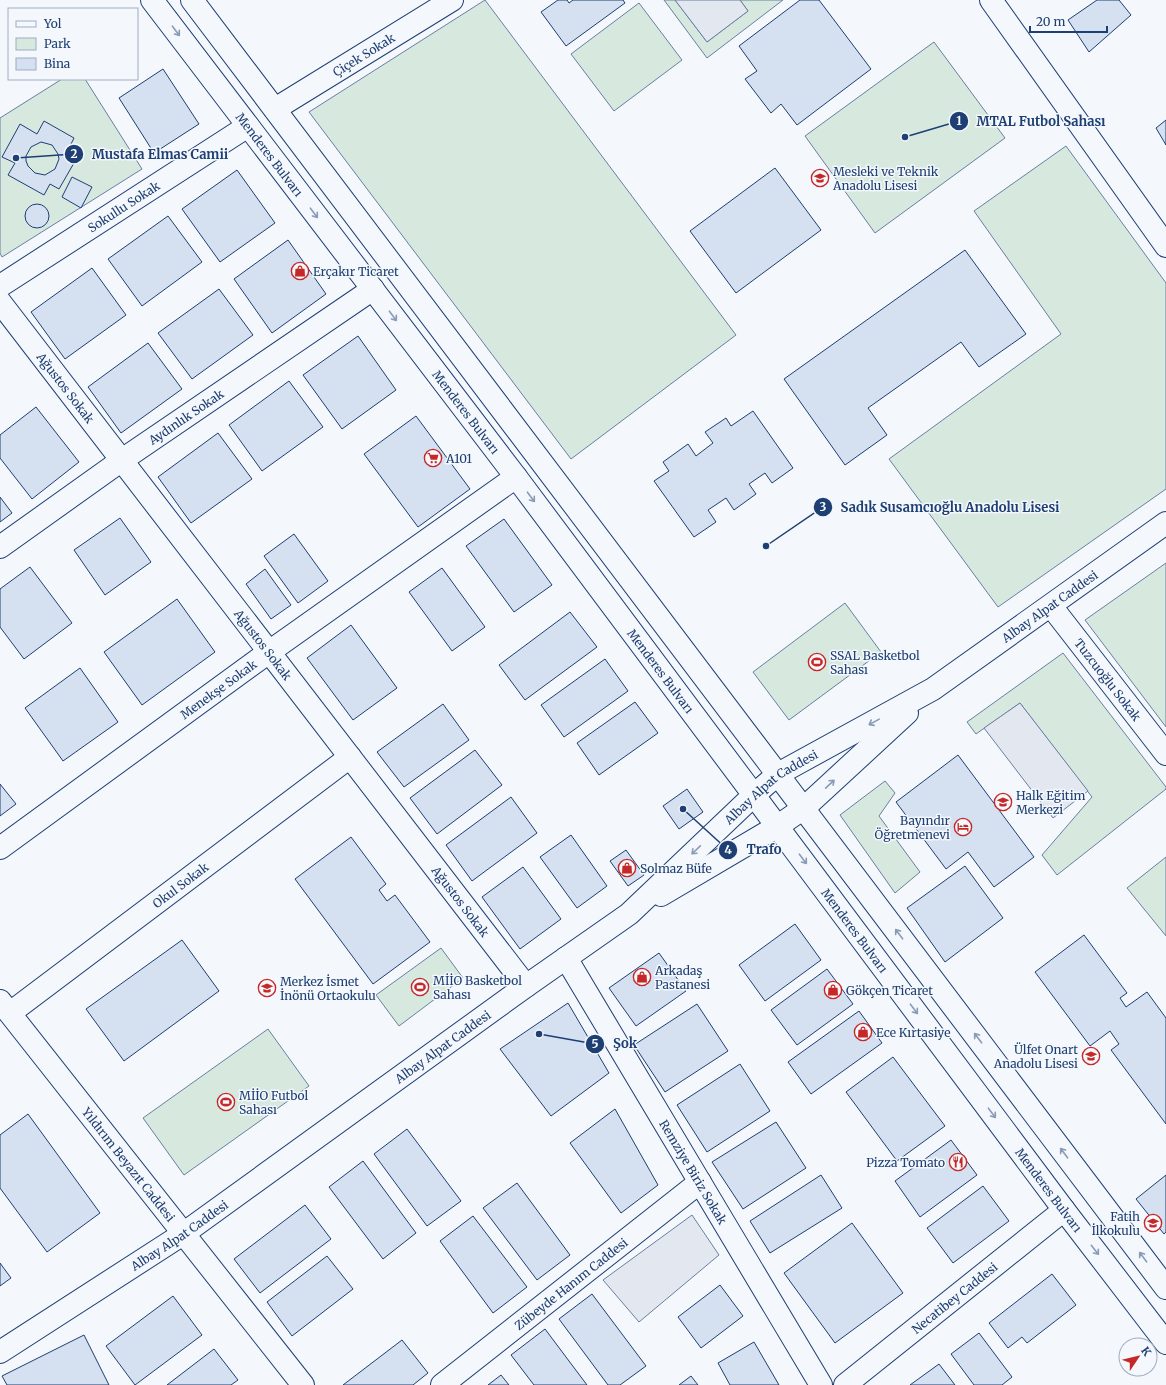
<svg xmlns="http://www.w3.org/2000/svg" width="1166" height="1385" font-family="Merriweather,serif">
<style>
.green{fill:#d7e8df;stroke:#687fa3}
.parking{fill:#e3e8f0;stroke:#687fa3}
.building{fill:#d5e0f0;stroke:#1d3f73;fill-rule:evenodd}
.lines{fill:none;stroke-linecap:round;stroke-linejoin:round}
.minor-casing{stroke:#1d3f73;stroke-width:24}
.tertiary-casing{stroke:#1d3f73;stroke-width:24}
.secondary-casing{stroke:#1d3f73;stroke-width:24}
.minor{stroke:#f4f7fb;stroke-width:22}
.tertiary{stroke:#f4f7fb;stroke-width:22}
.secondary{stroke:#f4f7fb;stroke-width:22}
.oneway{stroke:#889bb7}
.labels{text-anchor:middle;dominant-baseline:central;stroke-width:3;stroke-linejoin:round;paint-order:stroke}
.street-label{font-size:12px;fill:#1d3f73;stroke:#f4f7fb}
.poi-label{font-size:12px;fill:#1d3f73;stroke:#f4f7fb;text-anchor:start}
.leader{fill:none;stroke:#1d3f73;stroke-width:1.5}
.callout-dot{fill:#1d3f73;stroke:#f4f7fb;stroke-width:1.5}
.mark-label{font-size:12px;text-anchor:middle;font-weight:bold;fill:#fff}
.callout-label{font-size:13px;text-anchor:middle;font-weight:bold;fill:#1d3f73;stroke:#f4f7fb;stroke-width:3;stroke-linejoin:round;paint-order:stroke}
</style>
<rect width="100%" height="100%" fill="#f4f7fb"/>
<g class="green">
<polygon points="485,0 736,335 571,459 309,112"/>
<polygon points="664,0 675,0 707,42 748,11 740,0 783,0 707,58"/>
<polygon points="639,3 682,60 614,111 571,54"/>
<polygon points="934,42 1005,138 875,233 805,136"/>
<polygon points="62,79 85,79 142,169 2,257 0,253 0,118"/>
<polygon points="1066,146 1166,283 1166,489 998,607 889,459 1061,334 974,211"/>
<polygon points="1166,563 1166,727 1085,620"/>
<polygon points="845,603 881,652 789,720 753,672"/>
<polygon points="1063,653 1166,787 1166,789 1057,875 1042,855 1092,797 1020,703 976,734 967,722"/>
<polygon points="885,781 895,793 879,816 920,872 895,893 840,815"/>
<polygon points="1166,857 1166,936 1127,888"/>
<polygon points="441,948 463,978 399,1026 376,995"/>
<polygon points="268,1029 309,1086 184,1175 143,1118"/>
</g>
<g class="parking">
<polygon points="675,0 740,0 748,11 707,42"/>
<polygon points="1020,703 1088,791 1053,818 984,728"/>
<polygon points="692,1215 719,1255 639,1322 603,1280"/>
</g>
<g class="building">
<polygon points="558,0 567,0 569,3 573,0 623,0 625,3 566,46 541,12"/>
<polygon points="800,0 819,0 871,69 797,125 781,104 771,113 745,79 757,71 739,46"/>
<polygon points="1097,0 1119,0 1131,15 1089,52 1068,20"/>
<polygon points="163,69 199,124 154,153 119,98"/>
<polygon points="1166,120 1166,145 1156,128"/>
<path d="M44,121L74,138L68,150L78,156L59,189L50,184L44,195L8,175L15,163L2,157L20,124L37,134ZM41,142L52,145L58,154L59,159L55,169L45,175L35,173L28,166L26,161V156L31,147Z"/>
<polygon points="775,168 821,230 736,293 690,231"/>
<polygon points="237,170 275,223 220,262 182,209"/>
<polygon points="72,177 92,187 81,208 62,197"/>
<circle cx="37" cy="216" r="12"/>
<polygon points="168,216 202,262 142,306 108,259"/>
<polygon points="288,240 326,294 272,333 234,279"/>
<polygon points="965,250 1026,334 979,367 961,342 868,408 887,435 845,465 784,379"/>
<polygon points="92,268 126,315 65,359 31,312"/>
<polygon points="219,289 253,335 192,379 158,333"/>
<polygon points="358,336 396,390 342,429 303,375"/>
<polygon points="148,343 182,389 121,433 88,387"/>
<polygon points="289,381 323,427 262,471 229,425"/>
<polygon points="36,407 79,462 32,499 0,458 0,435"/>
<polygon points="753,411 793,468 772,483 765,473 749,484 756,494 734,510 726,498 708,510 716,522 694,537 654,481 669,471 663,462 688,444 696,456 713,443 705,432 726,418 731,426"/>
<polygon points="416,416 470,489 418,527 364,454"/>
<polygon points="218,433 252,479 191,523 158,477"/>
<polygon points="0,497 12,513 0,522"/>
<polygon points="120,518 151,562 105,595 74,550"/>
<polygon points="504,519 552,585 514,612 466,546"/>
<polygon points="294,534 328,581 298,603 264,556"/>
<polygon points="30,567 72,623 24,659 0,627 0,589"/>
<polygon points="442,568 485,627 452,651 409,592"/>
<polygon points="265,569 291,605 271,619 246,584"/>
<polygon points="177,599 215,652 142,705 104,652"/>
<polygon points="570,612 597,647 525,700 499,665"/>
<polygon points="351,625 397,688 353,720 307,658"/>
<polygon points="605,659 628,691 564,737 541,705"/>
<polygon points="80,668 118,722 63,761 25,708"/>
<polygon points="635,702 658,733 599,775 577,743"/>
<polygon points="443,704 469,740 404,787 377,752"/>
<polygon points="475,750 502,785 437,834 410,798"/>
<polygon points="958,755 1034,857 994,887 968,852 946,869 896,802"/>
<polygon points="0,784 16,804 0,816"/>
<polygon points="687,789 703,812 679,829 663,806"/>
<polygon points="511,797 537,833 472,881 446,845"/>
<polygon points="571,835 607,886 577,908 540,857"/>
<polygon points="351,837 386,884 379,890 387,901 395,895 430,942 373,984 295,879"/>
<polygon points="626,850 644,875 628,886 610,861"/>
<polygon points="965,866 1003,918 945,962 907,908"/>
<polygon points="523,867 561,919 520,949 482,897"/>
<polygon points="795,924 821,960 765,1001 739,965"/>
<polygon points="1084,935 1127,993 1120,998 1126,1007 1147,992 1166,1018 1166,1124 1111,1050 1119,1044 1110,1031 1090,1046 1035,972"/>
<polygon points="182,940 219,991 124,1061 86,1009"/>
<polygon points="659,953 686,991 636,1026 609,988"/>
<polygon points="827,969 853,1004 797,1045 771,1010"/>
<polygon points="568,1003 609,1073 551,1116 500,1049"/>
<polygon points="697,1004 728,1051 665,1092 634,1045"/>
<polygon points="859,1011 882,1043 811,1094 788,1062"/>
<polygon points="893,1057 945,1126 897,1161 846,1092"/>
<polygon points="740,1064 770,1111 707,1152 677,1105"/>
<polygon points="615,1109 658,1185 621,1213 570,1143"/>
<polygon points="28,1114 100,1213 47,1252 0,1188 0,1135"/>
<polygon points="776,1122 806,1168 743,1209 712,1162"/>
<polygon points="407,1129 461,1201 427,1226 374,1154"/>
<polygon points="951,1140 977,1175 920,1217 895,1181"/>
<polygon points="363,1161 416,1233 383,1259 329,1187"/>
<polygon points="821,1175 842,1208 770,1253 750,1221"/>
<polygon points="1166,1175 1166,1232 1164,1234 1136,1199"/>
<polygon points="517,1183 570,1255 537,1280 483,1208"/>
<polygon points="983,1186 1009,1221 953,1263 927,1228"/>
<polygon points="305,1205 331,1239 260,1293 234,1259"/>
<polygon points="473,1216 527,1287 493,1313 440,1241"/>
<polygon points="852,1223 903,1293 835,1343 784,1273"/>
<polygon points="327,1256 353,1289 292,1336 267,1302"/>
<polygon points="0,1263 11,1278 0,1286"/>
<polygon points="1052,1274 1076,1305 1027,1343 1022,1337 1008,1348 989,1323"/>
<polygon points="720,1285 743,1316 701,1348 678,1317"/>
<polygon points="592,1294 646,1366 620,1385 608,1385 559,1319"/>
<polygon points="173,1296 202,1335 135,1385 106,1346"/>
<polygon points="545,1329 587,1385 534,1385 511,1355"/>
<polygon points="979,1333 1012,1377 1002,1385 974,1385 951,1354"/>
<polygon points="84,1335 109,1385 7,1385 2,1376"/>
<polygon points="402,1340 428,1373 413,1385 343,1385"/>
<polygon points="754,1342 779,1385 730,1385 718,1363"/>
<polygon points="214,1349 238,1380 231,1385 167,1385"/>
<polygon points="939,1364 955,1385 910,1385"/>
<polygon points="501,1375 509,1385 488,1385"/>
<polygon points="691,1376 698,1385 679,1385"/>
</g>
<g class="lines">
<defs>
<g id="minor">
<path id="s1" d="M275,109L452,0"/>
<path id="s2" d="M0,286L248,126"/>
<path id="s3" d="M0,302L526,986"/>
<path id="s4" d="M0,547L122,460L373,289"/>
<path id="s5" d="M1051,606L1166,754"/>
<path id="s6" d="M0,848L269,652L516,477"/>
<path id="s7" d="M566,958L821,1385"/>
<path id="s8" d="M10,1013L350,757"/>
<path id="s9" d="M442,1385L700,1182"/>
<path id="s10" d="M845,1385L1064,1210"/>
</g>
<g id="tertiary">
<polyline points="991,0 1166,246"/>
<polyline points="661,895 778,826 804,808 907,713"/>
<path id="s11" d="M0,1001L303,1385"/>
<path id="s12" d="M0,1352L183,1234L526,986L629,914L754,795L778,774L933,689L1166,523"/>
</g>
<g id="secondary">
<path id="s13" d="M152,0L516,477L1064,1210L1166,1343"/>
<polyline points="192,0 1166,1288"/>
</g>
</defs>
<use href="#minor" class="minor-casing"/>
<use href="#tertiary" class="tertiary-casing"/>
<use href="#secondary" class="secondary-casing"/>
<use href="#minor" class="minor"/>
<use href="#tertiary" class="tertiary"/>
<use href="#secondary" class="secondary"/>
</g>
<defs><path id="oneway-shaft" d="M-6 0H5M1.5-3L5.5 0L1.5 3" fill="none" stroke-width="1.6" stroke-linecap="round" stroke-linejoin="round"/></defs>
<g class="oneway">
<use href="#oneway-shaft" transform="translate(176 31) rotate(53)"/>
<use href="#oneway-shaft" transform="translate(314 213) rotate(53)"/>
<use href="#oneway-shaft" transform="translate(393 316) rotate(53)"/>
<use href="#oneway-shaft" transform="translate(531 497) rotate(53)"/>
<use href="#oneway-shaft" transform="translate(874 722) rotate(151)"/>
<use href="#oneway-shaft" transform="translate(830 784) rotate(-43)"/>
<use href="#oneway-shaft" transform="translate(696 850) rotate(136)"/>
<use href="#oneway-shaft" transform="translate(803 859) rotate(53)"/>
<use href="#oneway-shaft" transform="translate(899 934) rotate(-127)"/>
<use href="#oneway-shaft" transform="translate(914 1009) rotate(53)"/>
<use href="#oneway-shaft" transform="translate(978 1038) rotate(-127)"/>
<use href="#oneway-shaft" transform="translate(992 1113) rotate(53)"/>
<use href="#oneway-shaft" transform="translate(1064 1153) rotate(-127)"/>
<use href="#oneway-shaft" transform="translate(1095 1250) rotate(52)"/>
<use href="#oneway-shaft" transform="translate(1143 1257) rotate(-127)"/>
</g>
<defs>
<symbol id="school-ring" viewBox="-11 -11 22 22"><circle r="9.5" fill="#f4f7fb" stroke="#c62828" stroke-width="1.5"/><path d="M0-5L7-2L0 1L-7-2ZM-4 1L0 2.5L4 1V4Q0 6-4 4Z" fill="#c62828"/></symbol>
<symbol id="shop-ring" viewBox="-11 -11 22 22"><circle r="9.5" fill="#f4f7fb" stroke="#c62828" stroke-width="1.5"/><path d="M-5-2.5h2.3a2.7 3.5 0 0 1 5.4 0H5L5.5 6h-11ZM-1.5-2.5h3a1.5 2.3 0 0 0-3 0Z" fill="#c62828"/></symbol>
<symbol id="supermarket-ring" viewBox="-11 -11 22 22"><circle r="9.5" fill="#f4f7fb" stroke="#c62828" stroke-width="1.5"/><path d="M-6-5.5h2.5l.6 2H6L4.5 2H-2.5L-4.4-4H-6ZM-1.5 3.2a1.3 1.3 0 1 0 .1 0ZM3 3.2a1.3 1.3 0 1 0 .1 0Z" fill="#c62828"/></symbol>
<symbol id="stadium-ring" viewBox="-11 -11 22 22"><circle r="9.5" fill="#f4f7fb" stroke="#c62828" stroke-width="1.5"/><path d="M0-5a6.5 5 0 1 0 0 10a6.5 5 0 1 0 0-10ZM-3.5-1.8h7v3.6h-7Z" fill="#c62828"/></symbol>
<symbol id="hotel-ring" viewBox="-11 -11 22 22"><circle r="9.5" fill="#f4f7fb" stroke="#c62828" stroke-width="1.5"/><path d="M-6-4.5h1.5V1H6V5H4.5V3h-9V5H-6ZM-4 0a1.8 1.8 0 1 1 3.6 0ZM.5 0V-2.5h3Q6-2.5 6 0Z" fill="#c62828"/></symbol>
<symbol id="restaurant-ring" viewBox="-11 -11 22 22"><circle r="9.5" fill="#f4f7fb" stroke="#c62828" stroke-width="1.5"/><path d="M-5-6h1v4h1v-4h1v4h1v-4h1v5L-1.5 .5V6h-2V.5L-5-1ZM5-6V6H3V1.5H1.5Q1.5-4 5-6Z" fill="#c62828"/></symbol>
</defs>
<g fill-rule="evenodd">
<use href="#school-ring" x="810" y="168" width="20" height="20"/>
<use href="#shop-ring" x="290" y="261" width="20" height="20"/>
<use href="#supermarket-ring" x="423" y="448" width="20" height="20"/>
<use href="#stadium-ring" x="807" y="652" width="20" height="20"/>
<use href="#school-ring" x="993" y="792" width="20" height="20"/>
<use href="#hotel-ring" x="953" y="817" width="20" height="20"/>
<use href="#shop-ring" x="617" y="858" width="20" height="20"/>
<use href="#shop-ring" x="632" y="967" width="20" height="20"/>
<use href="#stadium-ring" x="410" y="977" width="20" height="20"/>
<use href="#school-ring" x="257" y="978" width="20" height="20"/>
<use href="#shop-ring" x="823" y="980" width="20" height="20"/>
<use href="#shop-ring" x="853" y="1022" width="20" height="20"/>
<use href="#school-ring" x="1081" y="1046" width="20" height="20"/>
<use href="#stadium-ring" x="216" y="1092" width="20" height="20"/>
<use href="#restaurant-ring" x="948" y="1152" width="20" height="20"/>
<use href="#school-ring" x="1143" y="1213" width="20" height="20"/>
</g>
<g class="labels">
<g class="street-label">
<text stroke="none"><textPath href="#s1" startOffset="104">Çiçek Sokak</textPath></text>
<text stroke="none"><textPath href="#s13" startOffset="194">Menderes Bulvarı</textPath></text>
<text stroke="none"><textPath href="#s2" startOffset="147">Sokullu Sokak</textPath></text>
<text stroke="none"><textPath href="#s3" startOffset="108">Ağustos Sokak</textPath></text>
<text stroke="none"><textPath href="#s13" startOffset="518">Menderes Bulvarı</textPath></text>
<text stroke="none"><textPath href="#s4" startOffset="227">Aydınlık Sokak</textPath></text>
<text stroke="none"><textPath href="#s12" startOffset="1291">Albay Alpat Caddesi</textPath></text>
<text stroke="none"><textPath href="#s3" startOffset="432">Ağustos Sokak</textPath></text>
<text stroke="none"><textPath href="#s13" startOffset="842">Menderes Bulvarı</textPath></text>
<text stroke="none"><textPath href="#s5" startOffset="93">Tuzcuoğlu Sokak</textPath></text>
<text stroke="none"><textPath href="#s6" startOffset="270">Menekşe Sokak</textPath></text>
<text stroke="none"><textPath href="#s12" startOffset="958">Albay Alpat Caddesi</textPath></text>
<text stroke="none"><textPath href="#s8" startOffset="213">Okul Sokak</textPath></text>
<text stroke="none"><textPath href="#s3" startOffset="756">Ağustos Sokak</textPath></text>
<text stroke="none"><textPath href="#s13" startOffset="1166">Menderes Bulvarı</textPath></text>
<text stroke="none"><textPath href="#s12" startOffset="538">Albay Alpat Caddesi</textPath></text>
<text stroke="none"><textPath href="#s11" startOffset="208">Yıldırım Beyazıt Caddesi</textPath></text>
<text stroke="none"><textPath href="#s7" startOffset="249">Remziye Biriz Sokak</textPath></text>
<text stroke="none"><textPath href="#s13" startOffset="1490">Menderes Bulvarı</textPath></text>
<text stroke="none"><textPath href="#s12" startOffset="214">Albay Alpat Caddesi</textPath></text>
<text stroke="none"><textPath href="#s9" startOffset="164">Zübeyde Hanım Caddesi</textPath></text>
<text stroke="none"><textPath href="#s10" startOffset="140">Necatibey Caddesi</textPath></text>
</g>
<g class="poi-label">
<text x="833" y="171">Mesleki ve Teknik<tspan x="833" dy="14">Anadolu Lisesi</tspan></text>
<text x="313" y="271">Erçakır Ticaret</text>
<text x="446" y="458">A101</text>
<text x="830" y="655">SSAL Basketbol<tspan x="830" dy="14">Sahası</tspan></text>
<text x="1016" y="795">Halk Eğitim<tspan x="1016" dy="14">Merkezi</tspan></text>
<text x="950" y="820" text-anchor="end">Bayındır<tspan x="950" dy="14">Öğretmenevi</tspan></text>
<text x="640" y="868">Solmaz Büfe</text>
<text x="655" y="970">Arkadaş<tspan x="655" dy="14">Pastanesi</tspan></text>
<text x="433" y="980">MİİO Basketbol<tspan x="433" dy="14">Sahası</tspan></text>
<text x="280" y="981">Merkez İsmet<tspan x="280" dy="14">İnönü Ortaokulu</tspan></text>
<text x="846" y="990">Gökçen Ticaret</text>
<text x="876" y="1032">Ece Kırtasiye</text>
<text x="1078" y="1049" text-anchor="end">Ülfet Onart<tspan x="1078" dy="14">Anadolu Lisesi</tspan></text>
<text x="239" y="1095">MİİO Futbol<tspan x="239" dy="14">Sahası</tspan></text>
<text x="945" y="1162" text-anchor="end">Pizza Tomato</text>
<text x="1140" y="1216" text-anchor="end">Fatih<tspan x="1140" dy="14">İlkokulu</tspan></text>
</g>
</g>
<path class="leader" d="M905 137L959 121M16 158L74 154M766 546L823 507M683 809L728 850M539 1034L595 1044"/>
<g class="callout-dot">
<circle cx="905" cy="137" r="4"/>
<circle cx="16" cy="158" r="4"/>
<circle cx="766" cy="546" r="4"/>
<circle cx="683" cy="809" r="4"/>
<circle cx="539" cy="1034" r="4"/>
<circle cx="959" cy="121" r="10"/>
<circle cx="74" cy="154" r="10"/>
<circle cx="823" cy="507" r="10"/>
<circle cx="728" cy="850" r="10"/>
<circle cx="595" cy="1044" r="10"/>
</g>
<g class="mark-label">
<text x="959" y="125">1</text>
<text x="74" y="158">2</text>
<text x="823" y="511">3</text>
<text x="728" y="854">4</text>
<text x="595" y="1048">5</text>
</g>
<g class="callout-label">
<text x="1041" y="126">MTAL Futbol Sahası</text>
<text x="160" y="159">Mustafa Elmas Camii</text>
<text x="950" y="512">Sadık Susamcıoğlu Anadolu Lisesi</text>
<text x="764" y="854">Trafo</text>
<text x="625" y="1048">Şok</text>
</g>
<rect x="8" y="8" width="130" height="72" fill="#f4f7fb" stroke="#9eadc5"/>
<rect x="16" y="21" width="20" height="6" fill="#f4f7fb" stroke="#9eadc5"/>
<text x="44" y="28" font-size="12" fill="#1d3f73">Yol</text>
<rect x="16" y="38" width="20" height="12" fill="#d7e8df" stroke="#9eadc5"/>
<text x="44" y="48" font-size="12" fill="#1d3f73">Park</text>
<rect x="16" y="58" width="20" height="12" fill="#d5e0f0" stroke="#9eadc5"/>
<text x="44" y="68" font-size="12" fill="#1d3f73">Bina</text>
<g transform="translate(1138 1357) rotate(55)"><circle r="19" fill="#f4f7fb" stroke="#9eadc5"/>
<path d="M0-3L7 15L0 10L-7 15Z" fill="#c62828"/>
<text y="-6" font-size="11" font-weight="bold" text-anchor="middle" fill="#1d3f73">K</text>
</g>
<path d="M1030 26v6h77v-6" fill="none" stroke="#1d3f73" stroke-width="2"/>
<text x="1036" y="26" font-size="12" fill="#1d3f73" stroke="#f4f7fb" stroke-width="3" paint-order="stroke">20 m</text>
</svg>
